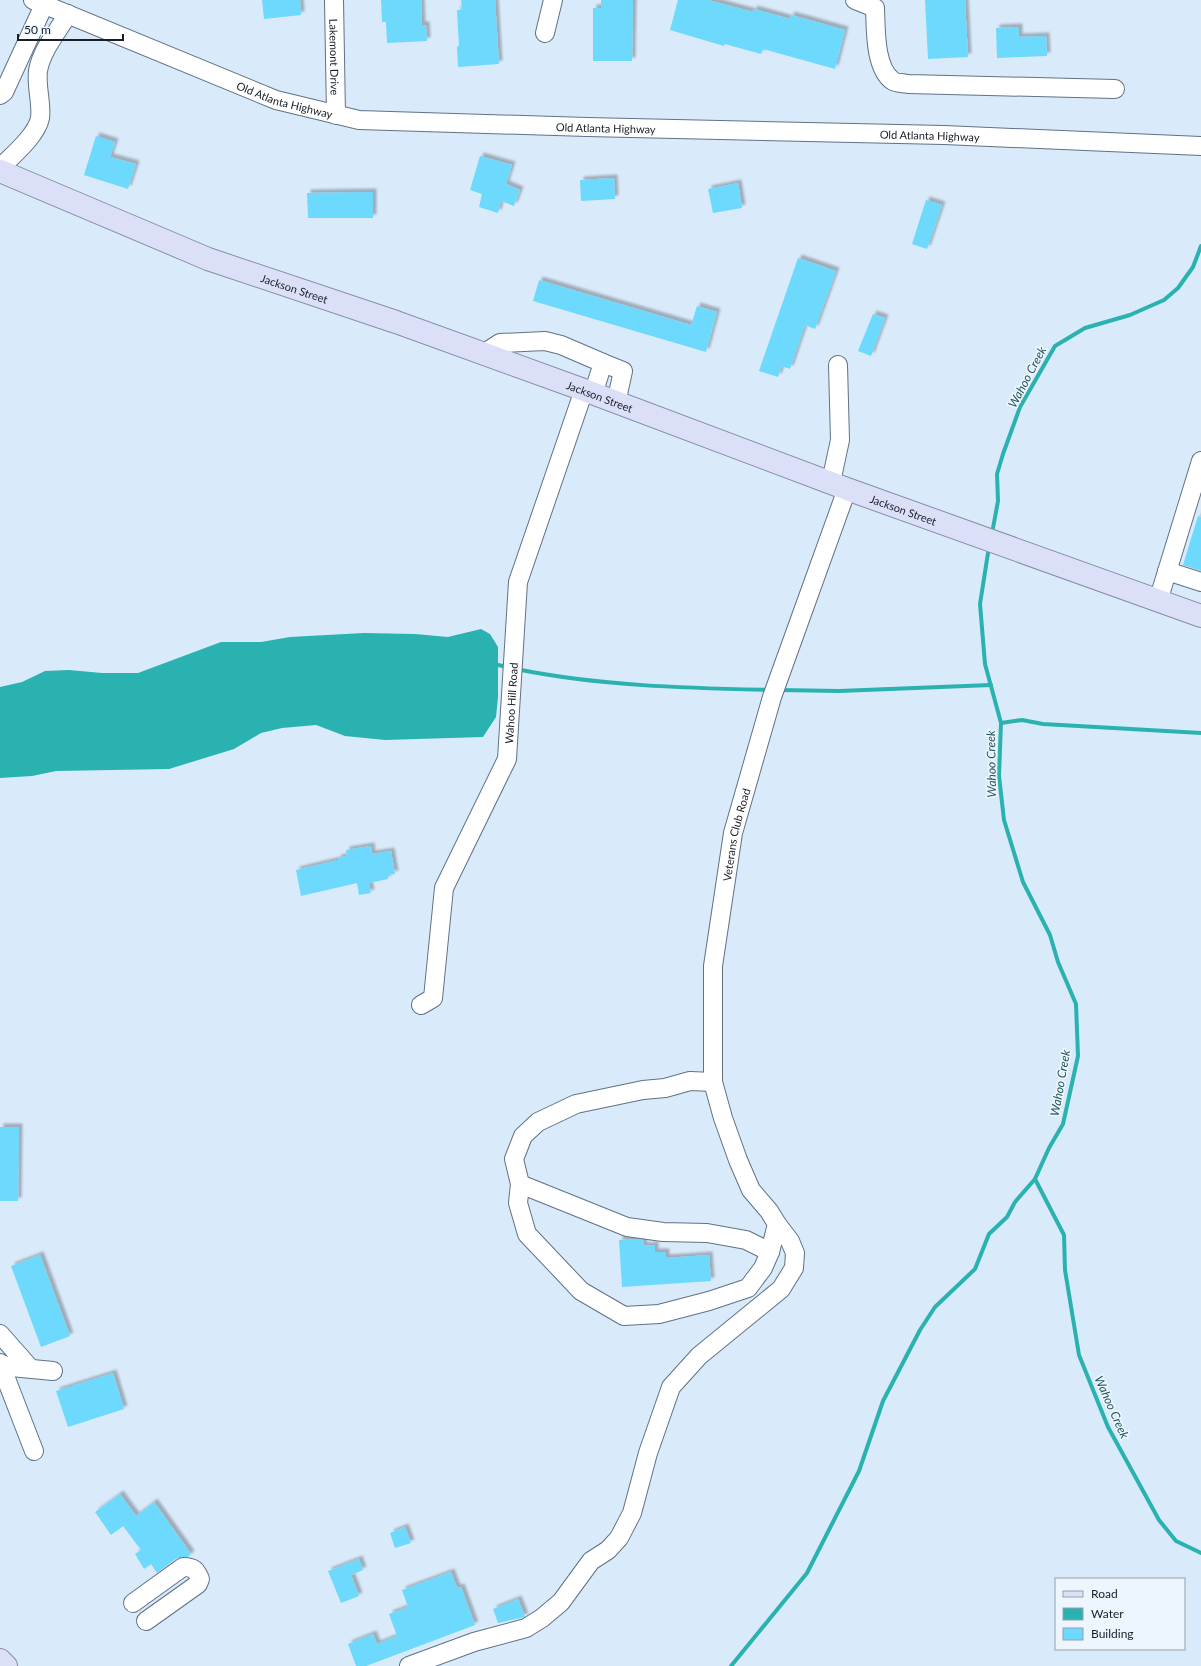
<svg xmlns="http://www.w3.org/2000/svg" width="1201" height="1666" font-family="Lato,sans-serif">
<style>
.water{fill:#2ab2b0}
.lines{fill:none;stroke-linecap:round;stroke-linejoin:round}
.stream{stroke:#2ab2b0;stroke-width:4}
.building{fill:#6dd9fc;filter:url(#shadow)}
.minor-casing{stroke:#5f7285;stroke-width:20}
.major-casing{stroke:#878eab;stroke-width:24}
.minor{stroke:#fff;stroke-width:18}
.major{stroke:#dbdff7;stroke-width:22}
.labels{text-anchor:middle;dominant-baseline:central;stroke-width:3.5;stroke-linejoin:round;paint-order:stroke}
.street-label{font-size:11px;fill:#171e26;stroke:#edf6ff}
.water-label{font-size:12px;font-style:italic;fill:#225857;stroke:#edf6ff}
</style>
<defs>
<filter id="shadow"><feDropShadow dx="3.5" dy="-3.5" stdDeviation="1" flood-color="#0004"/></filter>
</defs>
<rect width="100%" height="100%" fill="#d9eafb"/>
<polygon class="water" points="481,629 490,634 498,647 498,697 496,717 483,737 385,740 345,736 316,725 282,728 261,733 234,749 169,769 56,771 32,776 0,778 0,687 22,682 45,671 69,670 102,673 138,673 221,642 261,642 290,637 364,633 415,634 448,637"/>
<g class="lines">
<g class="stream">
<polyline points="993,528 998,501 997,474 1003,454 1020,407 1055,346 1085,328 1130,315 1164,300 1178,288 1193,267 1201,246"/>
<polyline points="498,665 508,667"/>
<path d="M516,669C600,686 685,688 770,690"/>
<polyline points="779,690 839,691 991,685"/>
<polyline points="1001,723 1022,720 1043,724 1201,733"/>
<polyline points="1035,1179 1064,1235 1065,1270 1079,1355 1108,1427 1159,1520 1176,1541 1201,1553"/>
<polyline points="731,1666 807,1573 859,1471 883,1401 920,1330 935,1307 975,1269 989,1234 1007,1217 1015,1202 1035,1179 1049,1148 1063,1124 1078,1056 1076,1004 1058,962 1050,935 1023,882 1004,820 999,776 1001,723 985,664 980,604 988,553"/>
</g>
</g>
<g class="building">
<polygon points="262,0 300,0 301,15 264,19"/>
<polygon points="381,0 421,0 422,25 426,25 427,41 387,43 386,22 382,22"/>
<polygon points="461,0 495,0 499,64 458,67 457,46 459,46 457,10 462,10"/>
<polygon points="601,0 633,0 632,61 593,61 593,8 601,8"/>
<polygon points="678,0 708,0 753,12 754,9 790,19 791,15 845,30 835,69 763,49 761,54 725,44 724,46 670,30"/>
<polygon points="925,0 965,0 968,57 928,59"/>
<polygon points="1019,27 1019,37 1046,36 1047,56 997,58 996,28"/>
<polygon points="96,136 115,142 110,157 136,164 128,189 84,175"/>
<polygon points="480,156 512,165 506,184 520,190 514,206 501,201 498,213 479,207 482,194 470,190"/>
<polygon points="614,178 615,199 581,201 580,180"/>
<polygon points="738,183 742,208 713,213 708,189"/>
<polygon points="373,192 373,218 308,218 307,193"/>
<polygon points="926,200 942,205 927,249 912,244"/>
<polygon points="798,258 836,271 815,329 805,325 790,369 782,366 778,377 759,371"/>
<polygon points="539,280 691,325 697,306 717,312 706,352 533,301"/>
<polygon points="873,314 885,318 871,356 858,351"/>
<polygon points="1198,516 1201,517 1201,571 1183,565"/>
<polygon points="371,846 372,854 391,851 395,874 388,875 388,879 369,883 371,893 359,895 357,883 301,896 296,870 338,860 338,858 347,856 346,850"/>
<polygon points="0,1127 19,1127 18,1201 0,1201"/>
<polygon points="636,1239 643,1240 644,1246 655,1245 655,1252 666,1252 666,1258 709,1255 711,1281 622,1287 619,1240"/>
<polygon points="40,1255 70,1336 41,1347 11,1266"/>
<polygon points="113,1373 124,1409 68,1427 56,1391"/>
<polygon points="120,1494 136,1516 154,1502 191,1554 188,1557 177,1558 157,1573 151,1564 144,1569 135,1554 141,1550 123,1526 111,1535 95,1512"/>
<polygon points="405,1527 411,1543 395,1548 390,1533"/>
<polygon points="359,1559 363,1570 351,1575 359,1596 341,1603 328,1571"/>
<polygon points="451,1572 457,1588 461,1587 475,1625 366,1666 356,1666 348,1644 373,1634 377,1644 397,1636 389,1614 408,1607 402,1590"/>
<polygon points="518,1599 525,1617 498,1623 493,1609"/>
</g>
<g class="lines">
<defs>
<g id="minor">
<path id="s1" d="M33,0L276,100L359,120L587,127L944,135L1201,146"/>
<path id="s2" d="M334,0L336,115"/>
<path d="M855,0L875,8C876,27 874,68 893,81C896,83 903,83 908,84L1115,89"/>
<polyline points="545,33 553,0"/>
<polyline points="0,95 4,92 44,5"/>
<path d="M0,168C12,156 37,135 40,118C42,103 36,87 38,71C41,51 58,31 68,14"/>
<polyline points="483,354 500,343 545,341 561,345 603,363"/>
<polyline points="593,394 603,363 623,371 616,403"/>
<polyline points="831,482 840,440 838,365"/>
<polyline points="1167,571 1201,582"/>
<polyline points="1158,601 1201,461"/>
<path id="s3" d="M421,1005L433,998L444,888L507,759L518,582L584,390"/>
<polyline points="713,1082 690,1081 665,1088 643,1090 576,1104 538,1122 523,1136 514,1159 520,1184 518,1203 527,1234 581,1291 624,1316 659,1314 709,1301 748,1288 763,1268 770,1252"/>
<path id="s4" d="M520,1184L627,1227L663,1232L707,1233L746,1240L770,1252L777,1224L769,1211L751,1190L738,1160L723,1118L713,1082V966L733,833L772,697L847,489"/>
<polyline points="0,1334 30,1368"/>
<polyline points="0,1363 34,1451"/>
<polyline points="1,1364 11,1367 53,1371"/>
<path d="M133,1603L183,1567C194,1567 196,1570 200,1579L198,1584L146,1621"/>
<polyline points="409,1666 474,1642 526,1628 542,1618 561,1602 591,1561 608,1550 619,1538 632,1513 648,1453 671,1387 699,1356 781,1289 794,1268 795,1253 790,1241 777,1224"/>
</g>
<g id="major">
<path id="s5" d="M0,171L208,259L396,322L584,390L847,489L1201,616"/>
<polyline points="0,1660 6,1666"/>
</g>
</defs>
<use href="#minor" class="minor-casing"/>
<use href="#major" class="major-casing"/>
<use href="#minor" class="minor"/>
<use href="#major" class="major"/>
</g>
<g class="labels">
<g class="street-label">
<text stroke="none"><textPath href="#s2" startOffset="57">Lakemont Drive</textPath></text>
<text stroke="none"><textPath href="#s1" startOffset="271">Old Atlanta Highway</textPath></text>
<text stroke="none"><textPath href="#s1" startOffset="595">Old Atlanta Highway</textPath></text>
<text stroke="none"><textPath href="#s1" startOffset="919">Old Atlanta Highway</textPath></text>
<text stroke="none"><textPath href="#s5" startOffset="317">Jackson Street</textPath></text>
<text stroke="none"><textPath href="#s5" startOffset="641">Jackson Street</textPath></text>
<text stroke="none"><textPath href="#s5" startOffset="965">Jackson Street</textPath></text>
<text stroke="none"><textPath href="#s3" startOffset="324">Wahoo Hill Road</textPath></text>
<text stroke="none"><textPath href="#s4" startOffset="698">Veterans Club Road</textPath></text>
</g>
<g class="water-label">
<text transform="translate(1027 377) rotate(-62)">Wahoo Creek</text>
<text transform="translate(991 764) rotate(-91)">Wahoo Creek</text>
<text transform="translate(1060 1083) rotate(-80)">Wahoo Creek</text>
<text transform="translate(1112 1407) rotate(66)">Wahoo Creek</text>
</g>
</g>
<rect x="1055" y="1578" width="130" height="72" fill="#edf6ff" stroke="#97a0a8"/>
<rect x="1063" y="1591" width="20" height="6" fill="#dbdff7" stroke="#97a0a8"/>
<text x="1091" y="1598" font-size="12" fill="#171e26">Road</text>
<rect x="1063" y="1608" width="20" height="12" fill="#2ab2b0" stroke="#97a0a8"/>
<text x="1091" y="1618" font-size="12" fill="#171e26">Water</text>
<rect x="1063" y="1628" width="20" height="12" fill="#6dd9fc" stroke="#97a0a8"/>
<text x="1091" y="1638" font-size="12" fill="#171e26">Building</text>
<path d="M18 34v6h105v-6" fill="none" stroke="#171e26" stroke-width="2"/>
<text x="24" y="34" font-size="12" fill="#171e26" stroke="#edf6ff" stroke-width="3" paint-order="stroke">50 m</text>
</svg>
